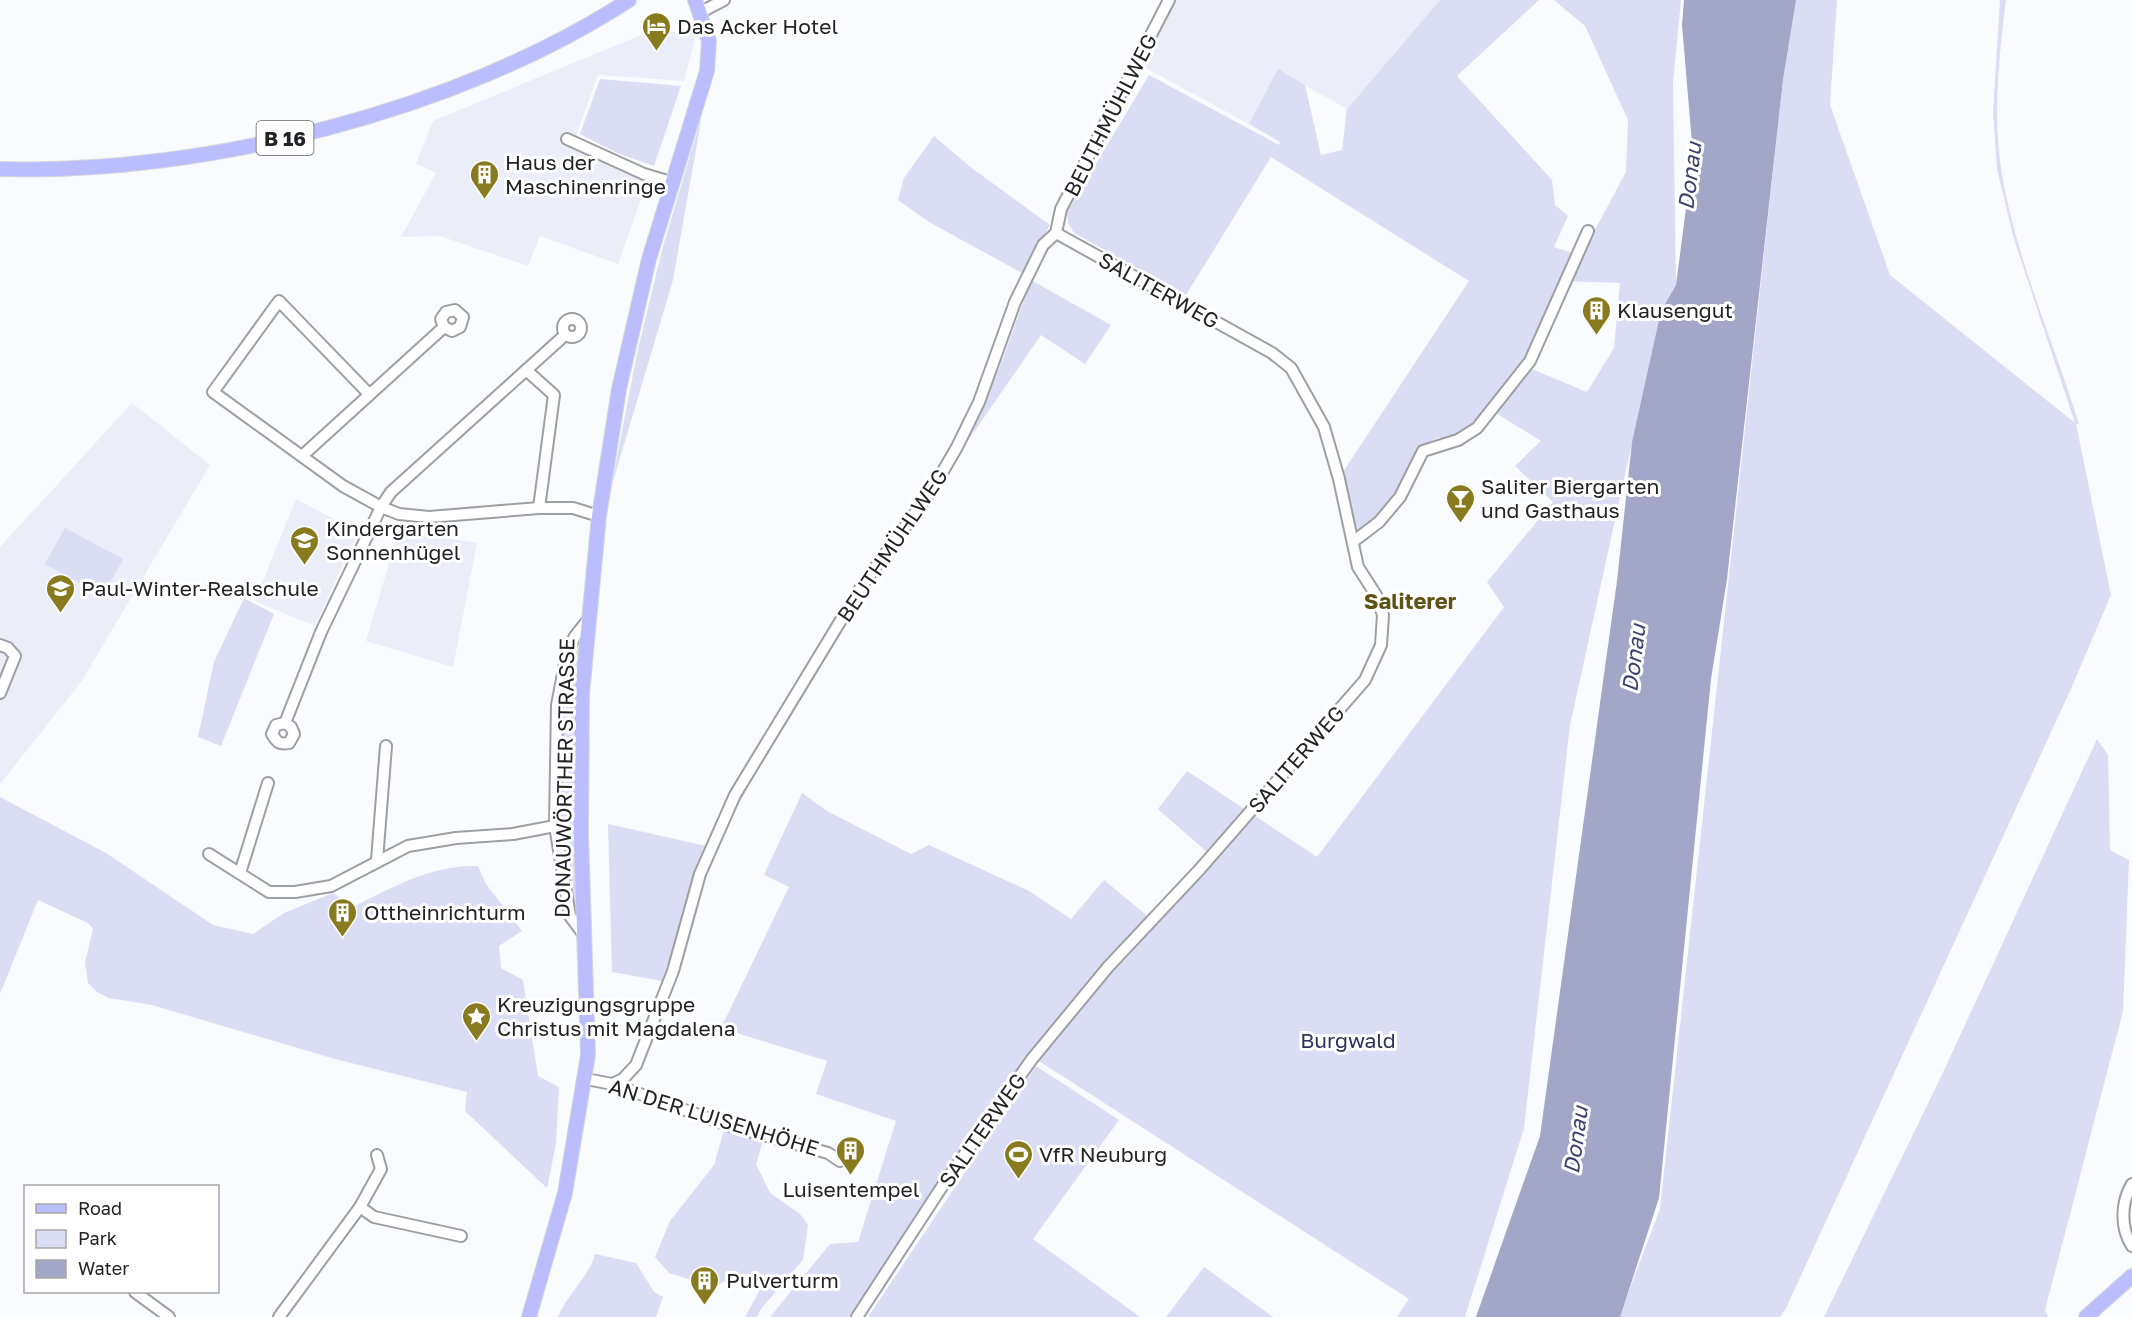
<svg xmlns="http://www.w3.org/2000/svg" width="2132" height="1317" font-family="'Golos Text',sans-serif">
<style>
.built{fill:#ebedf9}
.green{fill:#daddf4;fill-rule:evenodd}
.water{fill:#a2a6c7}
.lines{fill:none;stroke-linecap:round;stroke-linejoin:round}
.minor-casing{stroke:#9e9fa3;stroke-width:14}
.major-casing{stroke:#d7d7d8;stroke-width:16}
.minor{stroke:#fff;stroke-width:10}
.major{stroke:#bbbefe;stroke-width:14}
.labels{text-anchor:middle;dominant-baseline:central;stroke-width:6;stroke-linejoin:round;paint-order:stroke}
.shield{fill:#fff;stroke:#656566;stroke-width:1.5}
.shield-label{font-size:20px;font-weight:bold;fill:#232325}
.poi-label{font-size:21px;fill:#232325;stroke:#fff;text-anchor:start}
.street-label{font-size:21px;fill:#232325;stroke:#fff}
.park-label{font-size:21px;fill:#30325e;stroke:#fff}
.water-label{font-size:22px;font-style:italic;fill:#3d3f6d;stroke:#fff}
.neighbourhood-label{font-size:22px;font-weight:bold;fill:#5e5316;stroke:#fff}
</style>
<rect width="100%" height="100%" fill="#fafbfe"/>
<g class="built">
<polygon points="1175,0 1440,0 1347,109 1278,70 1249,124 1142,66"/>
<polygon points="653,30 696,34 684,81 598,75 572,147 647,182 618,264 540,236 528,266 440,236 401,237 436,173 416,164 433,121"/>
<polygon points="132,403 210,465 81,682 0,784 0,547"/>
<polygon points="296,499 358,532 315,626 255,601"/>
<polygon points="399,530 477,543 453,667 366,641"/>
</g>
<g class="green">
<path d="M1440,0H1539L1457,76L1552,180L1555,205L1568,216L1554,247L1581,256L1626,172L1628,120L1585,26L1554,0H1681L1673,83L1676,285L1661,311L1570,725L1524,1128L1465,1317H1397L1409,1299L1039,1061V1058L1031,1053L849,1317H770L830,1244L858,1242L896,1121L816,1094L827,1061L721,1028L789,887L764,875L802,793L827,811L911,854L929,845L1029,891L1071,919L1104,880L1156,923L1215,859L1158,809L1187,771L1317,857L1504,607L1487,582L1553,502L1515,466L1541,441L1496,413L1463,446L1446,449L1439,437C1409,453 1414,467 1399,492C1389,508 1371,522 1358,536L1343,472L1469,281L1271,157L1186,295L1074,233L1068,223L1067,212L1149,75L1279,145L1280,142L1249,124L1278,69L1305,85L1321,155L1342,150L1347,109ZM1562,281L1620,283L1614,348L1587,392L1522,365Z"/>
<path d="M1796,0H1837L1830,105L1890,275L2075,423L2014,239L1997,169L1993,112L2000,0H2006C1999,55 1993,114 2001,169C2015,256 2053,340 2079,424H2076L2111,595L2070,691L1786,1308L1780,1317H1619L1660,1209L1783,80Z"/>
<polygon points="600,79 681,86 654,166 617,153 580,134"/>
<polygon points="702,115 673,280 611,488 638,349 662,250"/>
<polygon points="934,136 969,166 1050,225 1022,273 929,222 898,200 904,178"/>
<polygon points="1031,280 1111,325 1085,364 1041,335 967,442 1002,361"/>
<polygon points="65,528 123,559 103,596 45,564"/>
<polygon points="244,598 274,614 221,746 198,737 214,662"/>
<polygon points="575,645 581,645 574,821 579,914 574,914 563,819 563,721"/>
<polygon points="2097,739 2108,755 2110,850 2129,860 2123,1011 2045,1310 2048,1317 1824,1317 1940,1079"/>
<path d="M0,797L106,853L213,925L253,934L284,913L333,893L353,907C392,887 434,864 478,866L486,884L522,931L499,946L501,968L523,980L538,1076L559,1087L556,1144L547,1188L465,1111L467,1092L335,1059L152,1005L109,998L97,992L88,983L85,962L93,929L88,923L38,900L0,994Z"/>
<polygon points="608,824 706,846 662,981 612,972"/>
<polygon points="1036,1066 1119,1120 1033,1239 1140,1317 868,1317"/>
<polygon points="724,1130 763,1141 756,1164 770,1193 800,1214 808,1225 803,1260 761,1309 757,1317 745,1317 764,1282 734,1276 714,1287 669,1273 655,1257 670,1221 714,1165"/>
<path d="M595,1254L636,1263L654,1292L663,1297L656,1317H558C567,1294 589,1277 595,1254Z"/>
<polygon points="1204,1267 1273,1317 1166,1317"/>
</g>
<polygon class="water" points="1684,0 1796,0 1783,80 1727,579 1711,679 1659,1198 1620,1317 1476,1317 1540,1136 1617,581 1632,442 1661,311 1676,285 1693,155 1682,25"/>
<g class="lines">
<defs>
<g id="minor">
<polyline points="701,12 724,0"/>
<polyline points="567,139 644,174 671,182"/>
<circle cx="572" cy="328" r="9"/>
<polyline points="526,370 554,395 539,508"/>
<polyline points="369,394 279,301 213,392 343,486 381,507 399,514 429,517 539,508 573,508 599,516"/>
<polyline points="302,456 444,327 452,331 460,327 463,317 455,310 446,312 441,319 444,327"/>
<polyline points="1354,541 1379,522 1400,497 1423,451 1458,440 1477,428 1530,361 1588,231"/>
<polyline points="0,645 8,648 15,656 0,693"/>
<path d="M285,723L291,727L294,734L289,743C279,745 277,742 272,734L276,725L285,723L321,632L381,507L391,492L565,335"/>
<polyline points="209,854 269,892 295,892 331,886 408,846 456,838 513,834 555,826"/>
<polyline points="377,860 386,746"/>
<polyline points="240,873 268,783"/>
<polyline points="584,935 570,916 555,826 557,705 567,653 575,636 587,621"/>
<polyline points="586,1079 612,1084 727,1125 828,1153 840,1161"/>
<polyline points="612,1084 623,1079 636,1065 673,971 700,874 735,795 861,587 932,490 957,447 979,402 1015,302 1043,245 1056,233 1061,209 1169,0"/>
<path d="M2132,1184C2121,1202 2120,1228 2132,1246"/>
<polyline points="360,1207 374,1217 461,1236"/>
<polyline points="135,1292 169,1317"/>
<polyline points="279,1317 360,1207 381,1169 377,1155"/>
<polyline points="857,1317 945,1182 1032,1059 1108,967 1200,869 1365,680 1381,645 1383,615 1376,595 1358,567 1339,479 1324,427 1291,368 1272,353 1056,233"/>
</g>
<g id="major">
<path d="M0,169C202,175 459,111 629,0"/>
<polyline points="529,1317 565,1193 588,1055 581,835 582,694 599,516 619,389 649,259 707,71 709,41 695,0"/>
<polyline points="2086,1317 2132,1276"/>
</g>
</defs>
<use href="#minor" class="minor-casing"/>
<use href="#major" class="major-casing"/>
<use href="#minor" class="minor"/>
<use href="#major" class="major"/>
</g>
<defs>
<symbol id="hotel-pin" viewBox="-11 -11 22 30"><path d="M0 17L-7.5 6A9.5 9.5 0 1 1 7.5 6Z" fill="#887a1f" stroke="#fff"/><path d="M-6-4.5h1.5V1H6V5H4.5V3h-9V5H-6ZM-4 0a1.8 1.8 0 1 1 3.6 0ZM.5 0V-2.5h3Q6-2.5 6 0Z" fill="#fff"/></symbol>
<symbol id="building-pin" viewBox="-11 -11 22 30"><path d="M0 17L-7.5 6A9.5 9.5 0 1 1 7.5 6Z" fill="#887a1f" stroke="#fff"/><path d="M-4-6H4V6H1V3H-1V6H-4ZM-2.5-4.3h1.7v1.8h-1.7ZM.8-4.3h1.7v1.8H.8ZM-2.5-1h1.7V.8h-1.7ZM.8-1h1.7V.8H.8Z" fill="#fff"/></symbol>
<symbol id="bar-pin" viewBox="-11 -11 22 30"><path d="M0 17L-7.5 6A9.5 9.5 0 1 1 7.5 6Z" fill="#887a1f" stroke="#fff"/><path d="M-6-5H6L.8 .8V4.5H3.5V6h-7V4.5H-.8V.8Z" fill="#fff"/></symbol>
<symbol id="school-pin" viewBox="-11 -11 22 30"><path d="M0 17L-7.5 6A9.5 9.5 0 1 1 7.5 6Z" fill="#887a1f" stroke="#fff"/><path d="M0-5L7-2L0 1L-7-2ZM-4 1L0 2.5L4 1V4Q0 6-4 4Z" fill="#fff"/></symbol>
<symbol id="sight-pin" viewBox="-11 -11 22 30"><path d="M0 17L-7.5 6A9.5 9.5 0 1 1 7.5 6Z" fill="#887a1f" stroke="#fff"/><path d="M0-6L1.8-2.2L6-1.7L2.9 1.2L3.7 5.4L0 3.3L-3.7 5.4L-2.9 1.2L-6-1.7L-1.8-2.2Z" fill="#fff"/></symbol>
<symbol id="stadium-pin" viewBox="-11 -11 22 30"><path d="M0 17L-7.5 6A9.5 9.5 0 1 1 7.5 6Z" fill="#887a1f" stroke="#fff"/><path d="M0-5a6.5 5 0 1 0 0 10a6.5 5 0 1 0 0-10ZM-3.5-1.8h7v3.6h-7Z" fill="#fff"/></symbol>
</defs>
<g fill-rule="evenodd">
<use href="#hotel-pin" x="640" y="10" width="33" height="45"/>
<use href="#building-pin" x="468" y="158" width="33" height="45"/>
<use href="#building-pin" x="1580" y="294" width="33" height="45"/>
<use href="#bar-pin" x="1444" y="482" width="33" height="45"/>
<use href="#school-pin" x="288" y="524" width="33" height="45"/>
<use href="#school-pin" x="44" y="572" width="33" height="45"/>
<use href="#building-pin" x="326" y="896" width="33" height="45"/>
<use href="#sight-pin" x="460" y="1000" width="33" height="45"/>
<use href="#building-pin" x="834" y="1134" width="33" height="45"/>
<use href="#stadium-pin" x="1002" y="1138" width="33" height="45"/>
<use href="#building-pin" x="688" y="1264" width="33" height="45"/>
</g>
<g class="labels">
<rect class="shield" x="256.5" y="121" width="57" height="34" rx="4.5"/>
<g class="shield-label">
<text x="285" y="138">B 16</text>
</g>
<g class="poi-label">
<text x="677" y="26">Das Acker Hotel</text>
<text x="505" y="162">Haus der<tspan x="505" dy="24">Maschinenringe</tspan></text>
<text x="1617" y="310">Klausengut</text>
<text x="1481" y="486">Saliter Biergarten<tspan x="1481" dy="24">und Gasthaus</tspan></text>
<text x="326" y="528">Kindergarten<tspan x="326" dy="24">Sonnenhügel</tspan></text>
<text x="81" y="588">Paul-Winter-Realschule</text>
<text x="364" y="912">Ottheinrichturm</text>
<text x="497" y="1004">Kreuzigungsgruppe<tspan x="497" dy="24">Christus mit Magdalena</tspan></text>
<text x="1039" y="1154">VfR Neuburg</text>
<text x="851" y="1189" text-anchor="middle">Luisentempel</text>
<text x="726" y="1280">Pulverturm</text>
</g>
<g class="street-label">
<text transform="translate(1110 115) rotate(-63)">BEUTHMÜHLWEG</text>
<text transform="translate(1159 290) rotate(29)">SALITERWEG</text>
<text transform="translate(892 545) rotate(-56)">BEUTHMÜHLWEG</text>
<text transform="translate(1296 759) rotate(-49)">SALITERWEG</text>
<text transform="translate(564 778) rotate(-89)">DONAUWÖRTHER STRASSE</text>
<text transform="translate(714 1117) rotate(17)">AN DER LUISENHÖHE</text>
<text transform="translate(982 1130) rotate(-55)">SALITERWEG</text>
</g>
<g class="park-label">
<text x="1348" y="1040">Burgwald</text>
</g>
<g class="water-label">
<text transform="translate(1689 176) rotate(-83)">Donau</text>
<text transform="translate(1633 658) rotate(-83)">Donau</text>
<text transform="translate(1575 1140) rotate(-82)">Donau</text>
</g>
<g class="neighbourhood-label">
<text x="1410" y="600">Saliterer</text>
</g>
</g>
<rect x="24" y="1185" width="195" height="108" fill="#ffffff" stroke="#a7a7a8" stroke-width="1.5"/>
<rect x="36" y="1204" width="30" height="9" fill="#bbbefe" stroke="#a7a7a8" stroke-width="1.5"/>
<text x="78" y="1215" font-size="18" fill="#232325">Road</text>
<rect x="36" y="1230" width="30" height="18" fill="#daddf4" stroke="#a7a7a8" stroke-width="1.5"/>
<text x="78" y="1245" font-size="18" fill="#232325">Park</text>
<rect x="36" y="1260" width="30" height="18" fill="#a2a6c7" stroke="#a7a7a8" stroke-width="1.5"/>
<text x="78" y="1275" font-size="18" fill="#232325">Water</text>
</svg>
